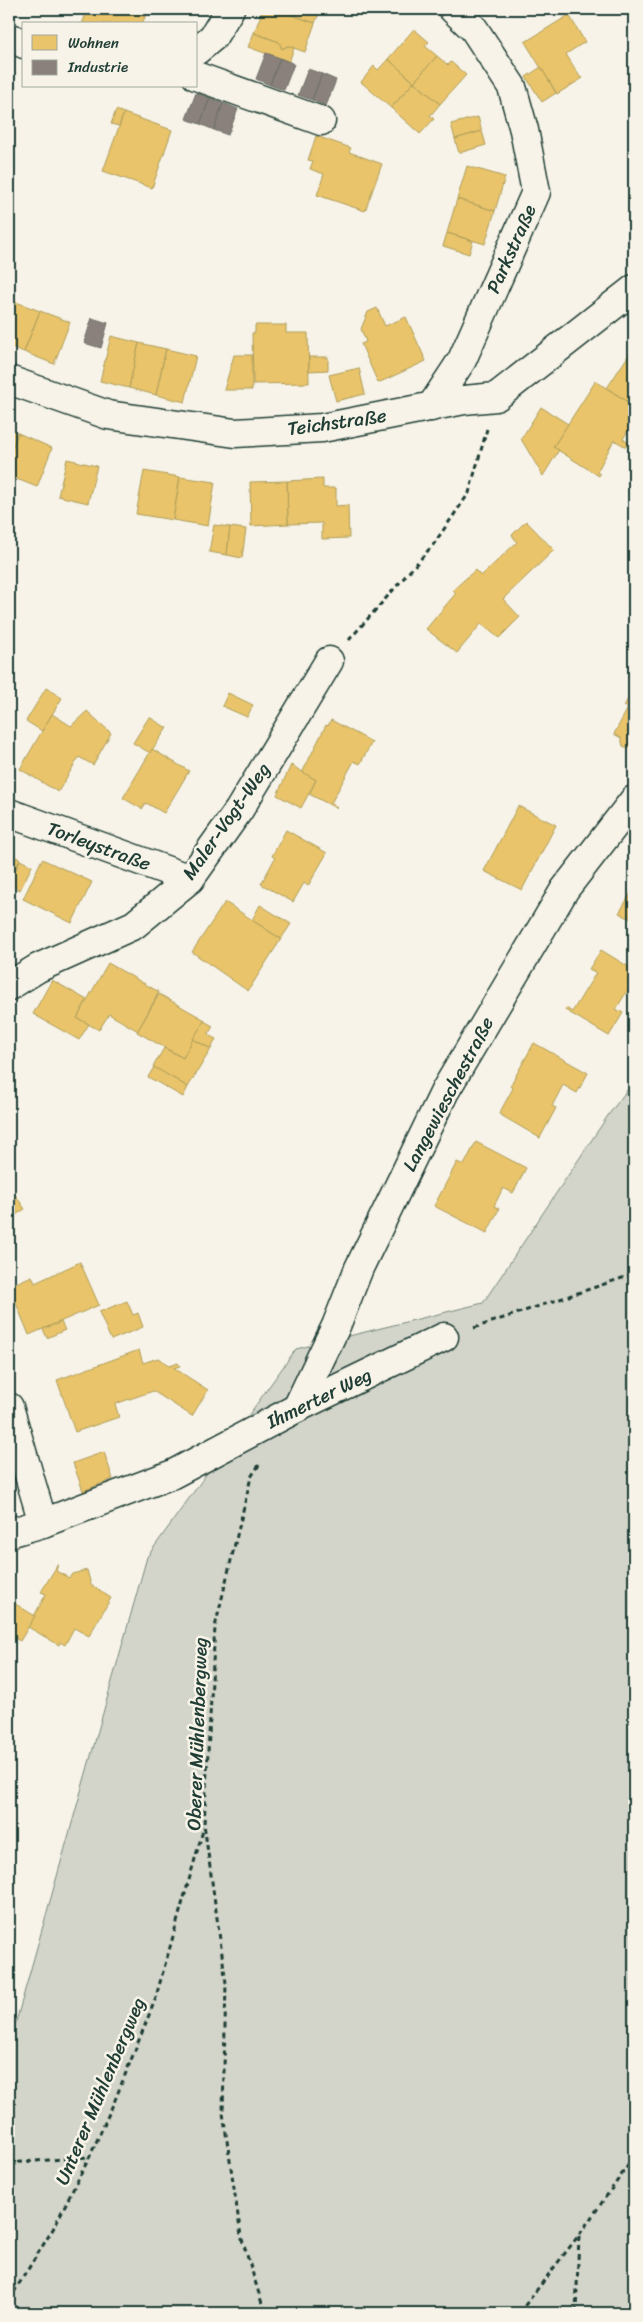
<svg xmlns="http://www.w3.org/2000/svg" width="643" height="2322" font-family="Sriracha,sans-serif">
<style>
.green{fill:#d3d5ca;stroke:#79897f}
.homes{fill:#e9c46a;stroke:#ac9c5a}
.industry{fill:#8a817c;stroke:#6a6d66}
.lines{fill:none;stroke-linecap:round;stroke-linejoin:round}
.street-casing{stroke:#1f3d34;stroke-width:31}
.path{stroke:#1f3d34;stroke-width:3;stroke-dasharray:5 4;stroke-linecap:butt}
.street{stroke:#f7f3e8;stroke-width:28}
.labels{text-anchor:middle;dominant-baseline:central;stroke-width:5;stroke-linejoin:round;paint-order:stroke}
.street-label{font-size:19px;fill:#1f3d34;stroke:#f7f3e8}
</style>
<rect width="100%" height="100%" fill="#f7f3e8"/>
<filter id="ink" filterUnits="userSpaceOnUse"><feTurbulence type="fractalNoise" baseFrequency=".02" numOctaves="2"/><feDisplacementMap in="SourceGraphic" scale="10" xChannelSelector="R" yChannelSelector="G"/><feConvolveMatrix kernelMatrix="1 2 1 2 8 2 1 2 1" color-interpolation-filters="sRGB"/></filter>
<g filter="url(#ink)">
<polygon class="green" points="634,1081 634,2313 9,2313 9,2036 12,2036 147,1557 296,1349 483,1303 609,1114"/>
<g class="homes">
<polygon points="88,9 125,9 145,17 142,24 82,24"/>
<polygon points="125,9 148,9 145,17"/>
<polygon points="263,9 275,9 315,23 305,52 288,46 282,49 279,42 254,33"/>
<polygon points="275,9 321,9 315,23"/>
<polygon points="482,9 493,9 485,14"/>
<polygon points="569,15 585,42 566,54 580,77 583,78 557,94 525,42"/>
<polygon points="414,29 429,42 425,46 437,56 414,82 388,59"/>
<polygon points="254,33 279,42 282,49 288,46 294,48 289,62 248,47"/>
<polygon points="437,56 448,65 451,62 466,75 440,104 414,82"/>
<polygon points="388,59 414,82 391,108 361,82 374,66 378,70"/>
<polygon points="541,67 556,93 542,102 526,77"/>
<polygon points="414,82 440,104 430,116 434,119 420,134 391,108"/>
<polygon points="116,110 124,113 119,126 111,124"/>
<polygon points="124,113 172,130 152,188 103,171"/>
<polygon points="478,117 482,131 455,139 451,124"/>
<polygon points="482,131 486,145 459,153 455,139"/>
<polygon points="316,136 351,148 349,152 382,164 365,211 317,195 324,174 310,169 313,161 308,160"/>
<polygon points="467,166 505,177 495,211 457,199"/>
<polygon points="457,199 495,211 485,244 447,233"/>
<polygon points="447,233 473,241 469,254 443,246"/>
<polygon points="9,299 13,301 9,312"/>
<polygon points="13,301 40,311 24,352 9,346 9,312"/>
<polygon points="377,308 385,326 406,317 426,361 378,383 361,344 366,342 361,329 368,312"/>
<polygon points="40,311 70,322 54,364 24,352"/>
<polygon points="255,325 286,325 286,333 308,333 309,383 253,384 252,333 255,333"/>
<polygon points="111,336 139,343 129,388 100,381"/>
<polygon points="139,343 166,349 156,395 129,388"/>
<polygon points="634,347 634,406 607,388"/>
<polygon points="166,349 196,356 185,402 156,395"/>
<polygon points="234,355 252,355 252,390 224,390"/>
<polygon points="309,357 328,357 328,370 309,371"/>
<polygon points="359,368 365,394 336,401 329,375"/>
<polygon points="594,380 634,406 634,421 623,439 629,443 626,447 614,440 597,472 600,474 599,476 553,447 595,382"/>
<polygon points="541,407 568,424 553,447 559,450 543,476 521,439"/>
<polygon points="9,429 18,433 9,457"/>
<polygon points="18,433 52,448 37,487 9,476 9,457"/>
<polygon points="67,459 97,466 88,503 58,496"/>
<polygon points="144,471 180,477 173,520 136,514"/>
<polygon points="180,477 215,482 208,526 173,520"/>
<polygon points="323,479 323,488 336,488 336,506 348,505 349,538 322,539 322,523 288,524 287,481"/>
<polygon points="287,481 288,524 251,526 250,482"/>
<polygon points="526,521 554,550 503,599 520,617 499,638 481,624 457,653 426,629 456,593 453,590 475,570 481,576 517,542 512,535"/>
<polygon points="214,525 230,527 227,555 209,552"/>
<polygon points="230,527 246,529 242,558 227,555"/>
<polygon points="46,688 62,698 42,731 26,721"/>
<polygon points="633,690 634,745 627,748 623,746 621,738 614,734 628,708 624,706"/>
<polygon points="228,693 253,705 247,717 222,706"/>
<polygon points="87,711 111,733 93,765 79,757 58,792 20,769 52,714 71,726"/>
<polygon points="149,717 167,728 150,753 133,743"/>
<polygon points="331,720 372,742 360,764 354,761 331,803 337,807 336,808 309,794 316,780 302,773 326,725 328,726"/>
<polygon points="152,749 189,771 164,813 146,803 142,809 123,798"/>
<polygon points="291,765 316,780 301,808 277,795"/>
<polygon points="518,806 556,825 522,890 484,871"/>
<polygon points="286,830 327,853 308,886 304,883 293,902 261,884 275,858 272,856"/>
<polygon points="9,854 20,859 9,883"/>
<polygon points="42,859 92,882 72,923 23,899"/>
<polygon points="20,860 32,866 20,890 9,884"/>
<polygon points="634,888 634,921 619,913"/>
<polygon points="225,902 281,939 248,991 192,952"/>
<polygon points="260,905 291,924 281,939 252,920"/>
<polygon points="601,950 634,970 634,980 616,1009 623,1013 609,1036 565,1010 566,1008 572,1012 596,973 589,969"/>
<polygon points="108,963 159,992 138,1031 109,1014 99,1030 77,1018"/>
<polygon points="52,980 87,1000 77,1018 89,1024 79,1040 33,1014"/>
<polygon points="159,994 205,1020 183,1058 137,1032"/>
<polygon points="204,1021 213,1026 208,1035 216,1039 211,1049 193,1039"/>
<polygon points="193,1039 211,1049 188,1087 153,1067 164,1048 183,1058"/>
<polygon points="534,1043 588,1073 577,1093 563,1085 552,1106 556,1108 540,1138 499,1114 513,1088 510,1086"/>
<polygon points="154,1067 188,1087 183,1097 148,1077"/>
<polygon points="476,1142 526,1168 513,1193 503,1188 494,1206 499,1209 487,1233 434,1206 457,1162 464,1165"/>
<polygon points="9,1186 25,1209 11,1218 13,1220 9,1222"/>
<polygon points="80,1262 99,1305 29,1335 9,1286 32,1276 35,1283"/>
<polygon points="127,1301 133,1315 138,1313 143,1327 111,1340 99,1312"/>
<polygon points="61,1322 65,1330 47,1338 43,1329"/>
<polygon points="139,1350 143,1363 158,1358 170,1366 178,1363 180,1366 174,1368 208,1390 192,1416 153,1391 115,1404 119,1417 75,1432 57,1380"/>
<polygon points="104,1452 113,1479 83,1491 73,1463"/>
<polygon points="58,1564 56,1571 69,1578 72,1574 87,1570 91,1585 111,1598 89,1636 74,1628 65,1645 60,1642 59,1645 28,1627 46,1594 41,1592"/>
<polygon points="9,1600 35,1616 20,1641 9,1635"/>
</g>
<g class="industry">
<polygon points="266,53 280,58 270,85 256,79"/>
<polygon points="280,58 294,64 284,90 270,85"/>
<polygon points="308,69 322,74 312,100 298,95"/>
<polygon points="322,74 336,80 326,106 312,100"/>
<polygon points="196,93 210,98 200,124 186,119"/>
<polygon points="210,98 223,103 214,130 200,124"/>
<polygon points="223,103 238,109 228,135 214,130"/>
<polygon points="92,318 108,323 101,348 84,343"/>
</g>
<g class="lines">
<defs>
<g id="street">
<polyline points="9,37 24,44"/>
<polyline points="196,51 213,37 230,9"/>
<polyline points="196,76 321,121"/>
<polyline points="9,380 108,415 235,433 322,428 464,400 496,397 634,289"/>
<polyline points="431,407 462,360 536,192 524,130 512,87 474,29 453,9"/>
<polyline points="9,813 190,879"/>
<polyline points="9,986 38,968 134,925 190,879 239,810 329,661"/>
<polyline points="9,1407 43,1523"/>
<polyline points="297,1408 336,1326 359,1268 445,1091 565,889 634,800"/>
<polyline points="9,1533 43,1523 173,1474 297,1408 444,1337"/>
</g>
</defs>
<use href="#street" class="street-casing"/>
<g class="path">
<polyline points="349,640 433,545 469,493 487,429"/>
<polyline points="474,1328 634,1274"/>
<polyline points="259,1465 251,1477 215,1627 204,1824 226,1983 223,2113 241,2236 265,2313"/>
<polyline points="9,2163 89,2157"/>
<polyline points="9,2300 53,2229 90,2156 115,2100 155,2000 204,1827"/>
<polyline points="519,2313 579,2235 634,2157"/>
<polyline points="576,2313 579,2236"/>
</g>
<use href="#street" class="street"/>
</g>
</g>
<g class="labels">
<g class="street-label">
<text transform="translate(511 249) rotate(-66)">Parkstraße</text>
<text transform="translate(337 422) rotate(-8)">Teichstraße</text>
<text transform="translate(226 821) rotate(-55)">Maler-Vogt-Weg</text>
<text transform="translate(99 846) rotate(20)">Torleystraße</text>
<text transform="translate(448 1094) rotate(-62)">Langewieschestraße</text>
<text transform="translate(319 1398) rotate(-26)">Ihmerter Weg</text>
<text transform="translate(197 1734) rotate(-88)">Oberer Mühlenbergweg</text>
<text transform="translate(100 2091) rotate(-67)">Unterer Mühlenbergweg</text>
</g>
</g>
<rect width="643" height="2322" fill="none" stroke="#f7f3e8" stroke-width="30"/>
<rect x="15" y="15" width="613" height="2292" fill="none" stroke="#1f3d34" stroke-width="2" filter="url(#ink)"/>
<rect x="22" y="22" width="175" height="65" fill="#f7f3e8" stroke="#a1aaa0"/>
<rect x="32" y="35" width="25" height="15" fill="#e9c46a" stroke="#a1aaa0"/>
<text x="68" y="48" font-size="15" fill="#1f3d34">Wohnen</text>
<rect x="32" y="60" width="25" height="15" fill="#8a817c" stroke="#a1aaa0"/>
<text x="68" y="72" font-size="15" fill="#1f3d34">Industrie</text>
</svg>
